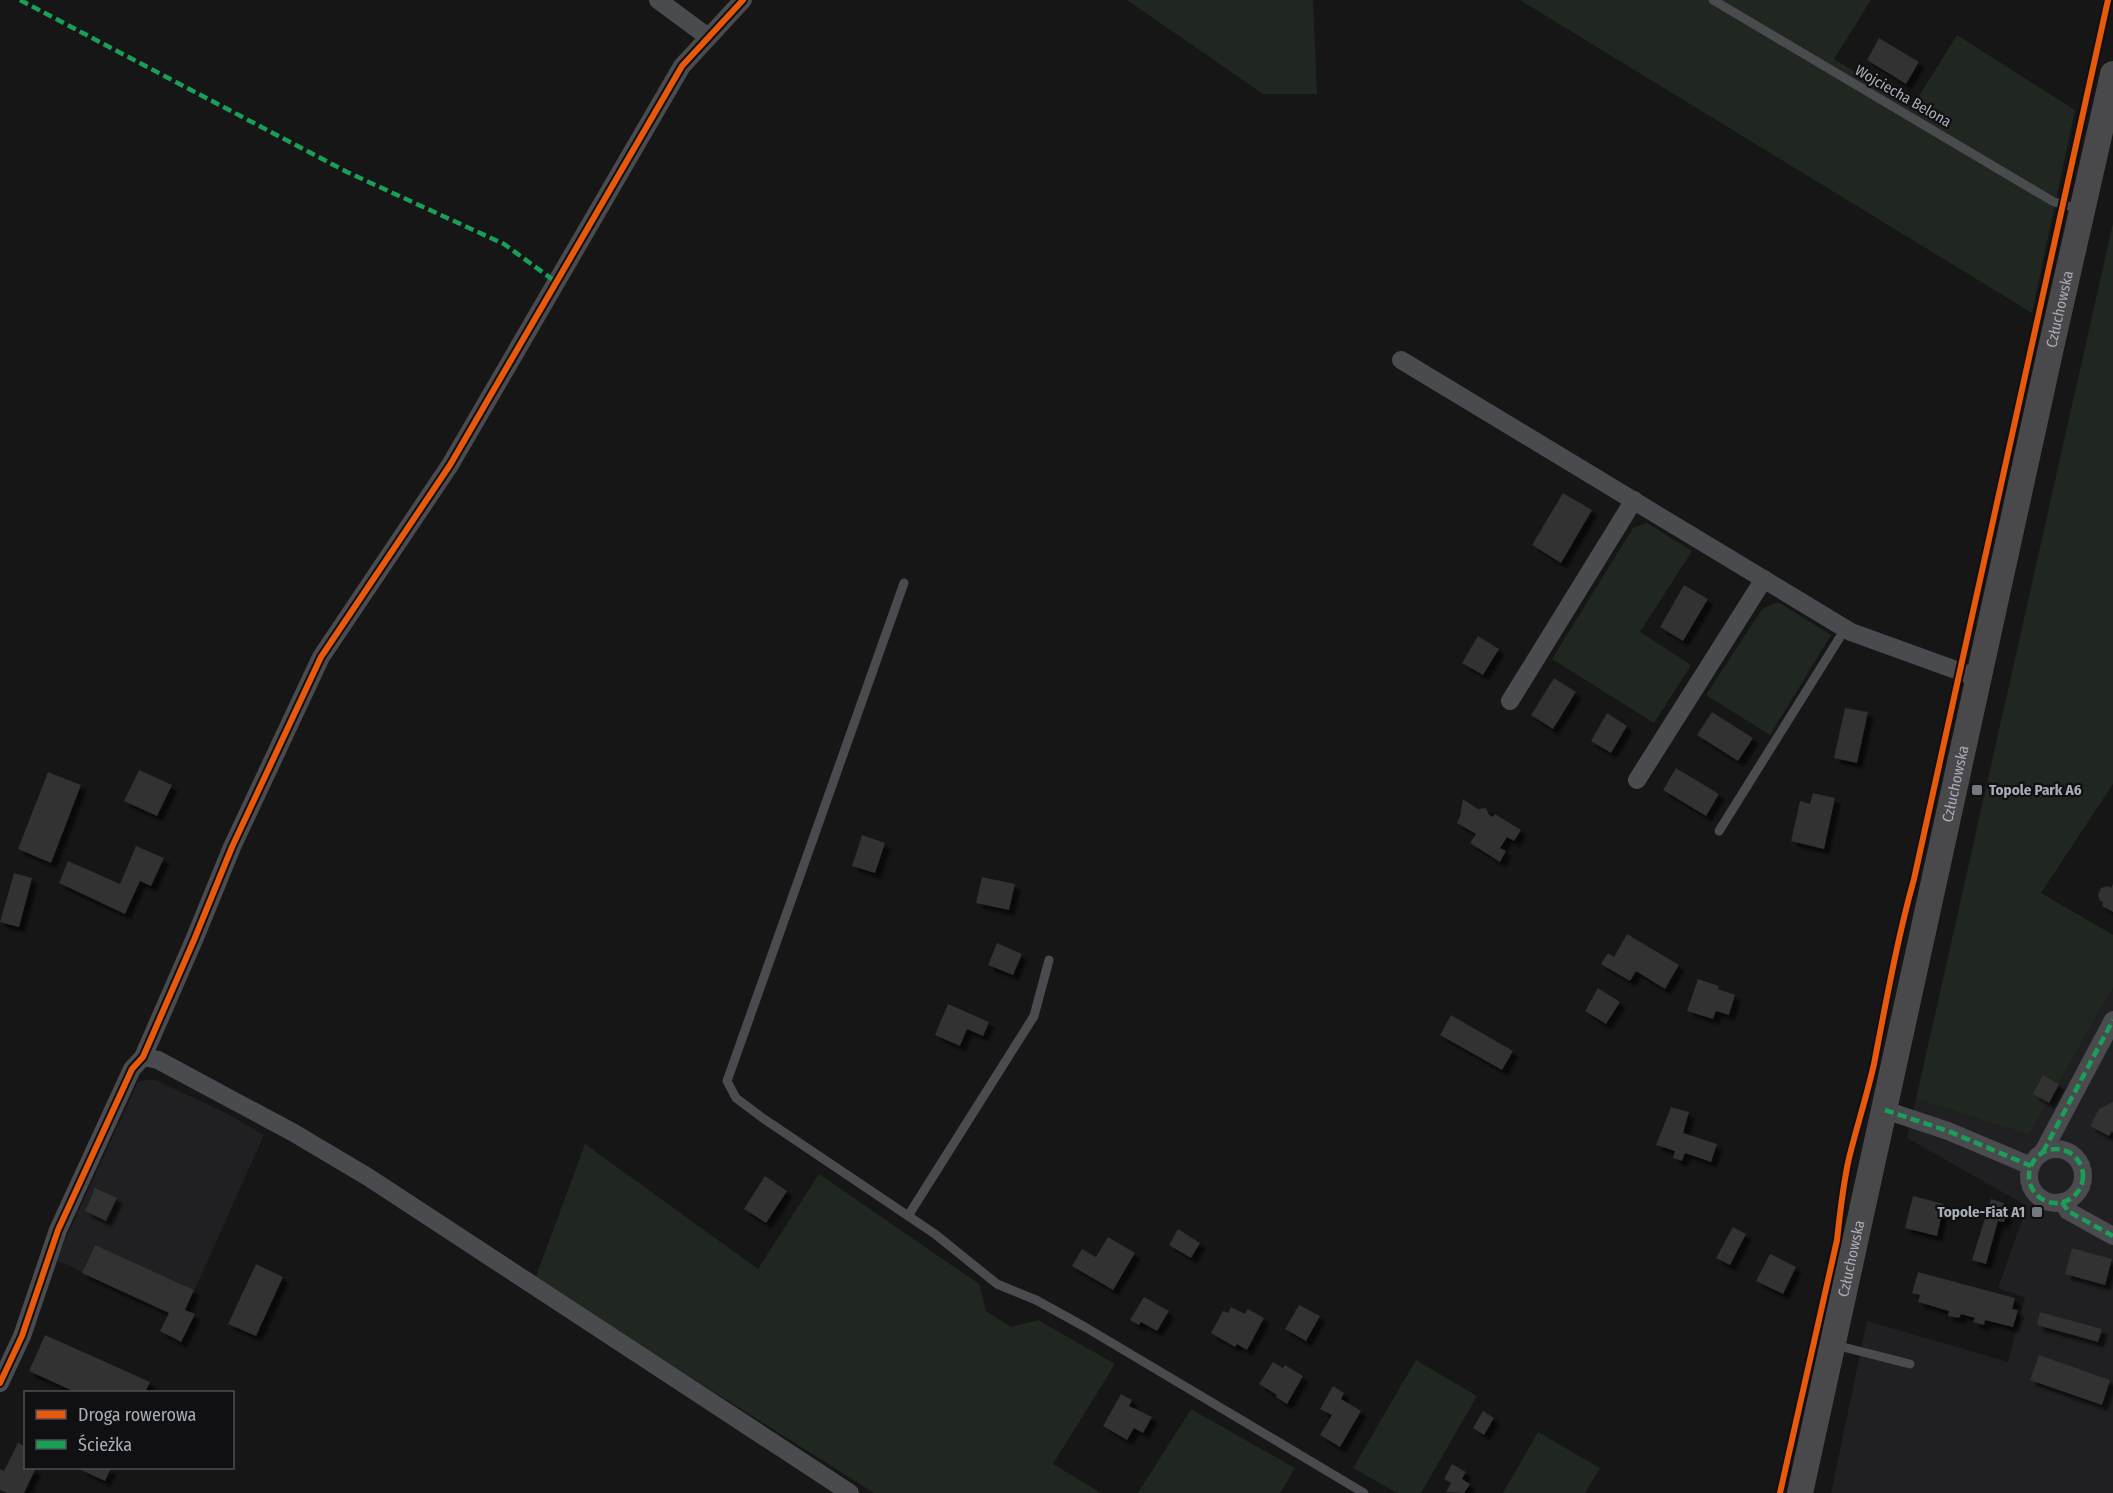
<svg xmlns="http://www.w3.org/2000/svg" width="2113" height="1493" font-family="'Fira Sans Condensed',sans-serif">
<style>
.built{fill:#202022}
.green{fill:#202620}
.building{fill:#303032;filter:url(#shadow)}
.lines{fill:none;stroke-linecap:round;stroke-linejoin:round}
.service{stroke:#4a4b4e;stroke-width:9}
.minor{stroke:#4a4b4e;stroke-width:18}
.secondary{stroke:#49494c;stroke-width:26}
.quiet{stroke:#1a9f57;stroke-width:4.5;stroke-dasharray:9 4.5;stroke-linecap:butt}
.cycleway-casing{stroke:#101012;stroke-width:10}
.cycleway{stroke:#e8590c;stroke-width:6}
.poi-dot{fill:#75787e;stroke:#101012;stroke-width:2}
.labels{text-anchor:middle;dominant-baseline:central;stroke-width:4.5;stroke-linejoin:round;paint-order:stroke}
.street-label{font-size:15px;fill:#a8acb6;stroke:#101012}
.poi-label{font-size:15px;font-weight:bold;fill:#a8acb6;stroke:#101012;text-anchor:start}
</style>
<defs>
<filter id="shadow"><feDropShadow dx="5.5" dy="5.5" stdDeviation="1.5" flood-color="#0009"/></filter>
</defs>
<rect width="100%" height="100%" fill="#161616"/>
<g class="built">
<polygon points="2113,988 2113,1493 1831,1493 1867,1321 2008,1362 2025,1297 1998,1288 2027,1206 1907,1138 1916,1099 2029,1135"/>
<polygon points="153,1079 226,1113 264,1135 182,1318 56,1260 138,1082"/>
</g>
<g class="green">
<polygon points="1127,0 1313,0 1317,94 1263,94"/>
<polygon points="1520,0 1871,0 1834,59 1912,107 1957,35 2075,110 2032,313"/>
<polygon points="2113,223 2113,784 2041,893 2113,935 2113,988 2029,1135 1916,1099"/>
<polygon points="1647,523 1692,551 1640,632 1691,665 1654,723 1552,659 1633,528"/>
<polygon points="1778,602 1831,635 1770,735 1706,695 1762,609"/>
<polygon points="585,1144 758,1269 819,1174 979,1284 986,1311 1011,1327 1038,1320 1115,1364 1053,1464 1101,1493 874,1493 535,1279"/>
<polygon points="1416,1360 1477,1396 1421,1493 1397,1493 1353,1468"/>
<polygon points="1191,1409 1295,1468 1280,1493 1138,1493"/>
<polygon points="1538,1432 1600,1468 1585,1493 1503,1493"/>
</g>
<g class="building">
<polygon points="1879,38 1919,62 1906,84 1867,60"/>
<polygon points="1563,493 1592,510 1561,563 1532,545"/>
<polygon points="1684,585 1708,599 1683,641 1660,627"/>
<polygon points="1478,636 1499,649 1483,675 1462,663"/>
<polygon points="1554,678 1576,692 1553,729 1531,715"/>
<polygon points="1845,708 1868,712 1857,763 1834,758"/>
<polygon points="1712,712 1753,738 1738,761 1697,735"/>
<polygon points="1607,713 1627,726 1611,753 1591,741"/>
<polygon points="1676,768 1719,794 1706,816 1663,790"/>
<polygon points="139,770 172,785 157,816 124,801"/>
<polygon points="48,772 81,785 51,863 18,849"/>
<polygon points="1813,793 1835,798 1824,849 1791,841 1800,801 1810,804"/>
<polygon points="1463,799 1478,809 1486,808 1489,815 1493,817 1495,814 1521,830 1514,841 1507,837 1500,848 1506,851 1500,862 1470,843 1476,834 1457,823 1460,816"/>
<polygon points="862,835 885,843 875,873 852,866"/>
<polygon points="136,846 164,858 151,886 140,881 125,914 59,883 68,861 120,884"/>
<polygon points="14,873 32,878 19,927 0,922"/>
<polygon points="982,877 1015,884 1009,910 976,903"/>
<polygon points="2113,884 2113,912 2102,906 2103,902 2100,901 2098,895 2101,888 2108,886 2111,888"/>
<polygon points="1627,934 1679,965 1665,989 1636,971 1630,981 1601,964 1608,953 1614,957"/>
<polygon points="997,943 1022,954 1013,975 988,965"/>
<polygon points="1698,979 1719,986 1718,989 1735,995 1729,1015 1716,1011 1713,1019 1687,1011"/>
<polygon points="1598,988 1620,1002 1606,1024 1585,1011"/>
<polygon points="948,1004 989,1022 983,1036 967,1029 960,1046 935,1035"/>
<polygon points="1451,1015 1513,1051 1502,1070 1440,1035"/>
<polygon points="2043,1075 2059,1084 2049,1103 2033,1094"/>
<polygon points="2113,1102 2113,1133 2112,1131 2109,1136 2090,1126 2099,1109"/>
<polygon points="1671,1107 1689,1112 1683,1133 1717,1144 1711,1162 1685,1153 1682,1161 1673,1158 1675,1151 1656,1145"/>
<polygon points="765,1176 787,1191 766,1223 744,1209"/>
<polygon points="95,1188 117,1198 106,1221 85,1211"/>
<polygon points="1913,1196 1944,1204 1937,1236 1905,1228"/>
<polygon points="1991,1199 2004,1203 2002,1211 2007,1213 2004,1222 1998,1221 1986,1264 1972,1260"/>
<polygon points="1733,1227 1746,1234 1730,1265 1716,1258"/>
<polygon points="1178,1229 1200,1243 1191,1258 1169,1245"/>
<polygon points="1108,1237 1135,1253 1113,1290 1072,1266 1082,1249 1096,1257"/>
<polygon points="95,1245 194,1290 185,1310 195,1314 181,1342 160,1331 169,1313 82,1273"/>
<polygon points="2072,1248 2112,1259 2105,1285 2065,1274"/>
<polygon points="1770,1254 1796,1267 1783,1294 1756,1281"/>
<polygon points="256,1264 283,1277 256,1336 228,1324"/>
<polygon points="1918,1272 2015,1298 2012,1309 2018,1310 2013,1327 1985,1320 1984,1325 1973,1322 1975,1318 1961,1314 1959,1318 1948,1316 1949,1311 1918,1302 1920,1295 1912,1293"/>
<polygon points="1144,1297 1169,1311 1157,1331 1141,1322 1139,1325 1130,1320"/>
<polygon points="1299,1305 1320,1316 1306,1341 1285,1329"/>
<polygon points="1231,1307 1245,1314 1248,1309 1264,1318 1247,1350 1237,1344 1235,1347 1211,1333 1223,1311 1228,1313"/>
<polygon points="2040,1312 2102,1329 2098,1342 2037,1325"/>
<polygon points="45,1335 150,1382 145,1392 75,1392 29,1371"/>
<polygon points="2039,1355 2110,1380 2102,1405 2030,1380"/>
<polygon points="1273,1362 1283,1368 1285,1365 1303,1376 1287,1404 1276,1397 1277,1395 1259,1384"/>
<polygon points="1333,1386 1344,1393 1341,1399 1361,1411 1340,1447 1320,1435 1332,1415 1320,1409"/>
<polygon points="1121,1394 1132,1400 1129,1406 1152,1417 1143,1433 1134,1428 1127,1440 1103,1426"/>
<polygon points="1483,1411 1494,1418 1484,1435 1473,1428"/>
<polygon points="18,1443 26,1447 26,1468 36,1468 24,1493 7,1493 0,1490 0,1469 4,1471"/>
<polygon points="1452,1464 1466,1472 1462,1479 1470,1484 1464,1493 1446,1492 1451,1483 1444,1479"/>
<polygon points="82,1468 111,1468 105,1481 81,1470"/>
</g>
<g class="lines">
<g class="service">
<polyline points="1713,0 2054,202 2080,209"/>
<polyline points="904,583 727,1081 736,1098 764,1119 935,1234 997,1284 1036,1300 1085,1327 1364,1493"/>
<polyline points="1719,831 1845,629"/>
<polyline points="908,1216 1034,1016 1049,960"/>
<polyline points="1835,1345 1910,1364"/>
</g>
<g class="minor">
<polyline points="658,0 708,37"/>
<polyline points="1401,360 1851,632 1978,678"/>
<polyline points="1510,701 1634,500"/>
<polyline points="1637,780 1764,579"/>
<polyline points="143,1057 158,1060 294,1133 368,1177 850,1493"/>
<polyline points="1885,1110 1948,1131 2031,1166"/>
<circle cx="2056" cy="1176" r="27"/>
<polyline points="2043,1152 2113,1020"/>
<polyline points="2062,1202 2068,1211 2113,1236"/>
<polyline points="0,1383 22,1336 58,1230 132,1069 143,1057 194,940 232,847 321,657 450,465 682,66 743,0"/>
</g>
<path class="secondary" id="s1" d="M1800,1493L2050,352L2113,74"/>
<g class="quiet">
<polyline points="20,0 347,172 504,244 556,282"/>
<polyline points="1885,1110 1948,1131 2031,1166"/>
<circle cx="2056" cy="1176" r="27"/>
<polyline points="2043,1152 2113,1020"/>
<polyline points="2062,1202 2068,1211 2113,1236"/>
</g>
<defs>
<g id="cycleway">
<polyline points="0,1383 22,1336 58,1230 132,1069 143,1057 194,940 232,847 321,657 450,465 682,66 743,0"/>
<path d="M1780,1493L1837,1240C1840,1212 1843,1185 1849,1158C1857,1126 1867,1095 1874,1064C1886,1002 1897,940 1914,879L2108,0"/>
</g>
</defs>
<use href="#cycleway" class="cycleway-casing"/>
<use href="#cycleway" class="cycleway"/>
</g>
<g class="poi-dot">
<rect x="1971" y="784" width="12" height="12" rx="3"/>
<rect x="2031" y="1206" width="12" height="12" rx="3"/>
</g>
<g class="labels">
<g class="street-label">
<text transform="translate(1903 96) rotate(30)">Wojciecha Belona</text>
<text stroke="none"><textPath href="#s1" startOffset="1212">Człuchowska</textPath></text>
<text stroke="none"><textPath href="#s1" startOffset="726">Człuchowska</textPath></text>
<text stroke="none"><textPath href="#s1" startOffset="240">Człuchowska</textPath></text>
</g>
<g class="poi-label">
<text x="1989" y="790">Topole Park A6</text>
<text x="2025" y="1212" text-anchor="end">Topole-Fiat A1</text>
</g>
</g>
<rect x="24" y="1391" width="210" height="78" fill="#101012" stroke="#4d4e54" stroke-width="1.5"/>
<rect x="36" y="1410" width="30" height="9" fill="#e8590c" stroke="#4d4e54" stroke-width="1.5"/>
<text x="78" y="1421" font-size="18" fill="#a8acb6">Droga rowerowa</text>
<rect x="36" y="1440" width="30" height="9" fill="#1a9f57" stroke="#4d4e54" stroke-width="1.5"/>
<text x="78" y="1451" font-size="18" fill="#a8acb6">Ścieżka</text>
</svg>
